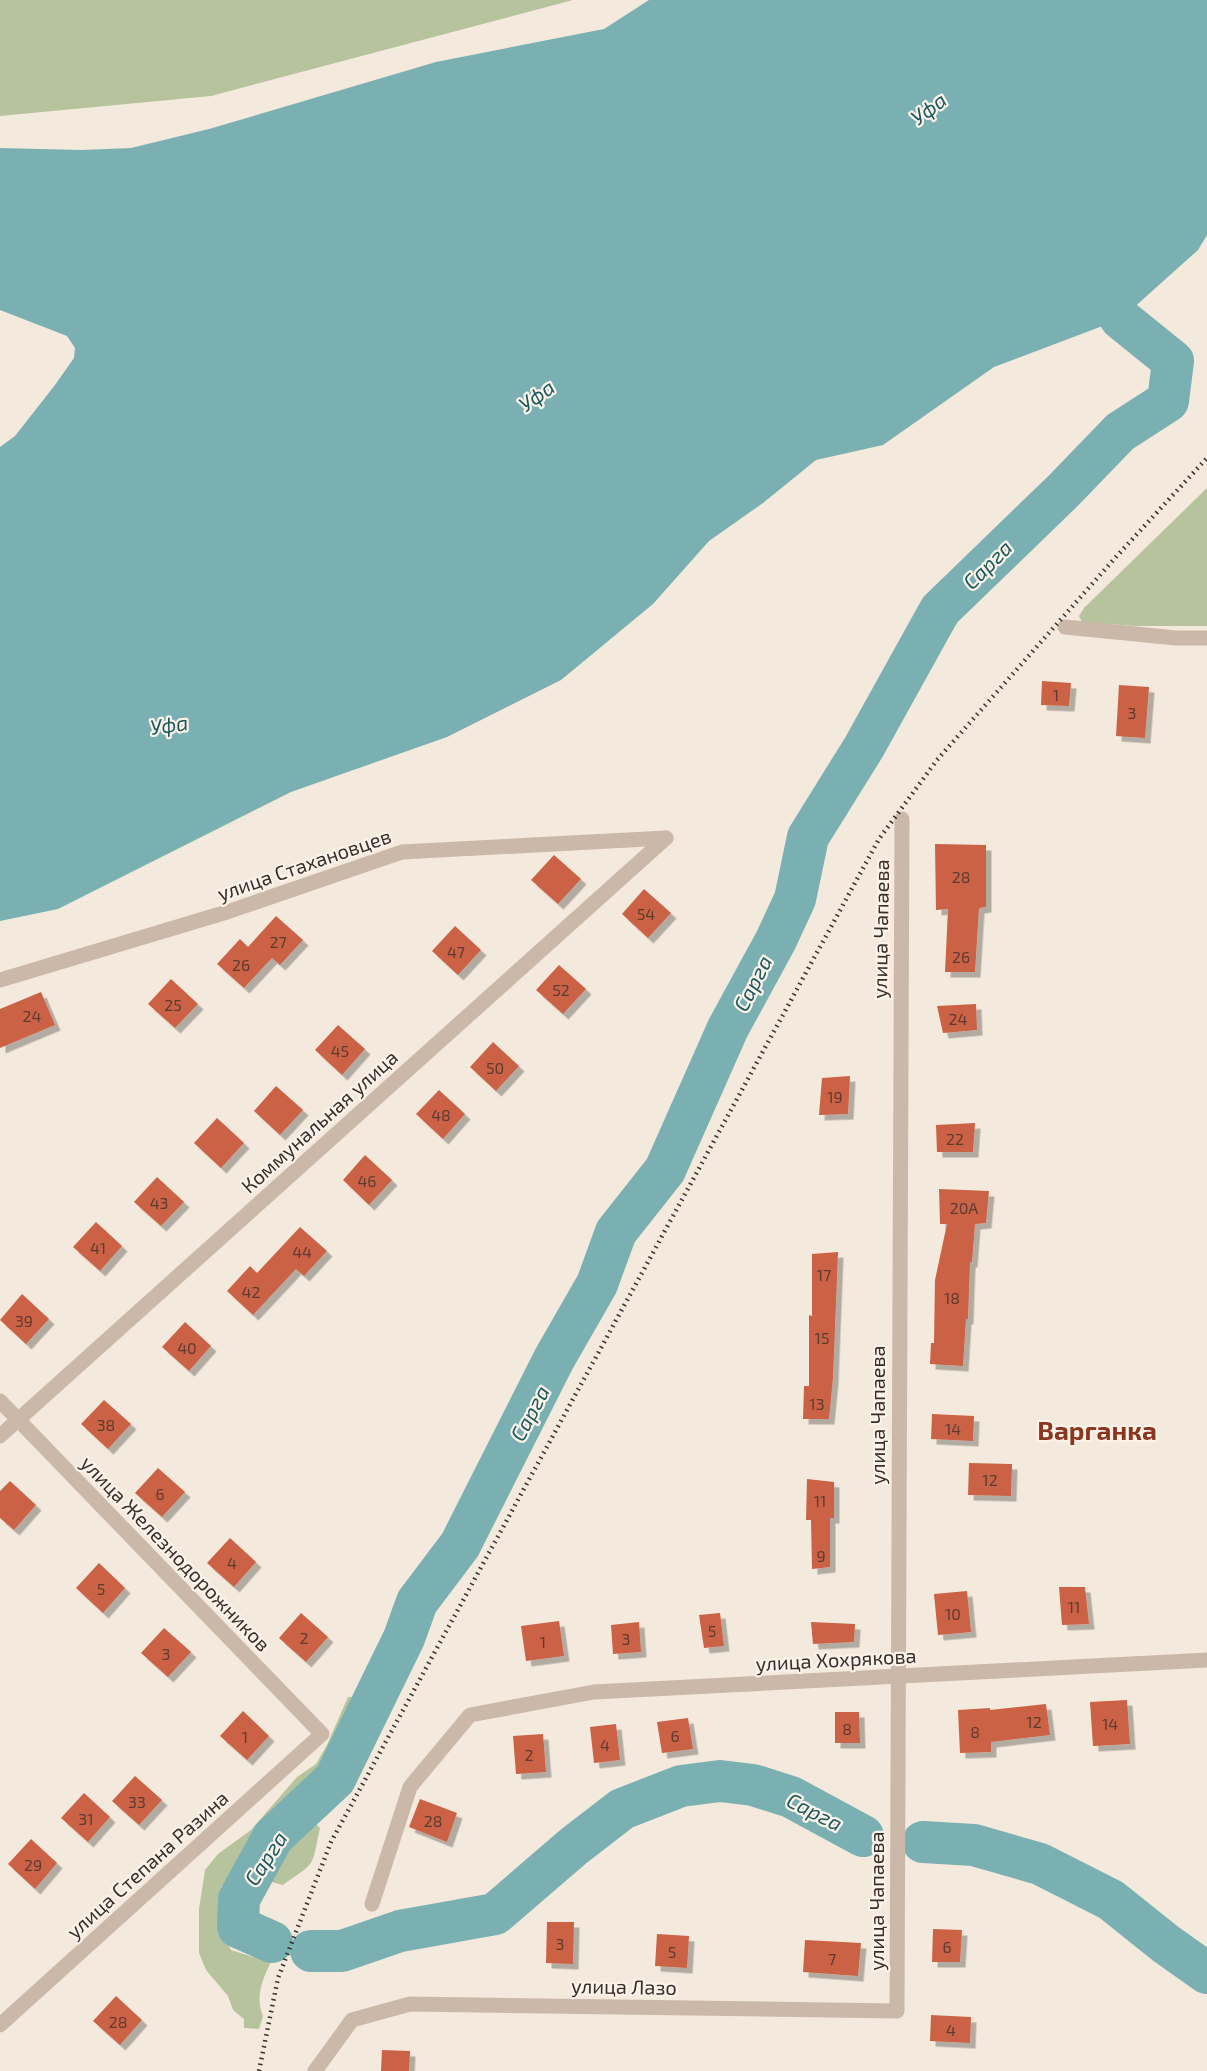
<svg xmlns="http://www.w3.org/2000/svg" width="1207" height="2071" font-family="'Exo 2',sans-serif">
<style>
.green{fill:#b7c39c}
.water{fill:#7bb0b2}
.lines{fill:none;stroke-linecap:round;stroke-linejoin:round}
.river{stroke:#7bb0b2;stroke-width:42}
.building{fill:#cb6244;filter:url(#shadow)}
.minor{stroke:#ccb8a8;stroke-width:15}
.rail{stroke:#392e29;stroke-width:4.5;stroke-dasharray:1.5 4.5;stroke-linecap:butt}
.labels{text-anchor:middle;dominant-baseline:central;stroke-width:4.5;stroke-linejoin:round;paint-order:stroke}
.number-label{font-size:16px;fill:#5e3b30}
.street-label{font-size:20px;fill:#392e29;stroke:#fbf3ea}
.water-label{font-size:21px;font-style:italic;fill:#1c595d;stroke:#fbf3ea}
.district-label{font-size:26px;font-weight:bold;fill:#8b361e;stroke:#fbf3ea}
</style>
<defs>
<filter id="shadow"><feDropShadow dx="5.5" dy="5.5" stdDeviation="0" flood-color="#0004"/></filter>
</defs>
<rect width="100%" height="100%" fill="#f3e9dd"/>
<g class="green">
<polygon points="0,0 573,0 211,96 0,116"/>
<polygon points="1207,488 1207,626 1136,626 1082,622 1079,616 1084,608"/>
<path d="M369,1696L374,1698L380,1710L372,1721L357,1727V1734L353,1742L356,1750L345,1771C325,1778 305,1788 301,1811L320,1828C311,1869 317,1861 283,1885L264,1880C245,1892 255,1905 244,1921L235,1910L238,1880L231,1876L221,1887C226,1909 219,1929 231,1950L253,1957L262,1954L271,1962C262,1980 255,1998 263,2016L259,2029L244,2028V2019L233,2010L228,1996L206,1970L199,1953V1909L205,1870L218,1854L251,1830L297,1777L316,1764L327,1745L348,1697Z"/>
</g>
<polygon class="water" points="649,0 1207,0 1207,235 1198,250 1121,319 994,367 883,445 816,460 763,503 709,541 653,604 561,680 447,737 291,792 58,909 0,921 0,447 15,436 55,385 74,358 75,348 67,336 0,310 0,148 82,150 131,148 209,129 436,62 604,29"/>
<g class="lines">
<g class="river">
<polyline points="923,1842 974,1845 1040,1864 1111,1900 1166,1944 1207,1973"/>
<polyline points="272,1942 238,1927 239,1899 273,1837 335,1779 404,1638 417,1602 460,1545 554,1359 597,1284 616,1232 665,1170 728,1028 776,940 795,899 808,837 864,747 940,610 1064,490 1120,432 1168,401 1173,361 1121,319 1089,270"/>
<polyline points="311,1951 342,1951 400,1931 495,1914 574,1846 622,1809 681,1786 720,1781 753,1785 791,1797 863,1836"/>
</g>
</g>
<g class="building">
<polygon points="1042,681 1071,683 1069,706 1041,705"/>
<polygon points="1119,685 1149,687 1145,738 1116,736"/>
<polygon points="935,844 986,845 986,907 979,908 975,972 945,972 948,909 936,910"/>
<polygon points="554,855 581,879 558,904 531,880"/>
<polygon points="644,889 671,913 648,938 622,914"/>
<polygon points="276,916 303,940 280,965 272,958 244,988 217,964 240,939 248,947"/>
<polygon points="455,926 481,950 458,975 432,951"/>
<polygon points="559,965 586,989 563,1014 536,990"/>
<polygon points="171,979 198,1004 175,1028 148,1004"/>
<polygon points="41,992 55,1025 0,1048 0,1009"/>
<polygon points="976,1004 977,1030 943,1033 937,1006"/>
<polygon points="338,1025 365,1049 342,1075 315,1050"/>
<polygon points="493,1042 519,1066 496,1091 470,1067"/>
<polygon points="850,1076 848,1114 819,1115 822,1078"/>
<polygon points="276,1086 303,1110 280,1135 254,1111"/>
<polygon points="439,1090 465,1114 443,1139 416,1114"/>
<polygon points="217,1118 244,1143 221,1168 194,1143"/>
<polygon points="975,1123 973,1152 937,1152 936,1125"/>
<polygon points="365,1155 392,1180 369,1205 343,1180"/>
<polygon points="157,1177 184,1202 161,1226 134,1202"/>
<polygon points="939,1189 989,1191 986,1223 975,1224 972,1262 970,1262 968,1319 966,1319 963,1366 930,1364 931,1343 934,1343 935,1280 947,1224 940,1224"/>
<polygon points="96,1222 122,1246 100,1271 73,1247"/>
<polygon points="300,1227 327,1251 304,1276 296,1269 253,1315 227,1291 250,1266 257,1273"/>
<polygon points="838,1252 833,1378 829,1419 803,1419 804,1386 809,1386 809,1315 812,1316 812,1254"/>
<polygon points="22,1294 49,1319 26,1344 0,1320"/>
<polygon points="185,1322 211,1346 189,1371 162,1347"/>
<polygon points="104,1400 131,1424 108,1449 81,1424"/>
<polygon points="932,1414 974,1416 973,1441 931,1439"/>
<polygon points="969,1463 1012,1464 1011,1496 968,1495"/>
<polygon points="158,1468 185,1492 162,1517 135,1493"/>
<polygon points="807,1479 834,1482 834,1518 830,1518 830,1567 812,1569 811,1520 806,1520"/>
<polygon points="10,1481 36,1505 14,1530 0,1518 0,1491"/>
<polygon points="230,1538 256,1562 234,1587 207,1563"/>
<polygon points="99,1563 125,1588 103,1613 76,1588"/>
<polygon points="1059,1587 1085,1587 1089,1624 1062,1625"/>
<polygon points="967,1591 971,1632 938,1635 934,1594"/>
<polygon points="301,1613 328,1637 306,1662 279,1638"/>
<polygon points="720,1613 724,1646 704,1648 699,1615"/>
<polygon points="559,1621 564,1656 526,1661 521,1626"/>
<polygon points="639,1622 641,1652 613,1654 611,1625"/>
<polygon points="811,1622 855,1624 854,1642 813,1644"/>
<polygon points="164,1628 191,1652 168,1677 141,1653"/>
<polygon points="1127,1700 1130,1744 1093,1746 1090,1702"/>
<polygon points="1046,1704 1050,1735 991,1742 991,1752 960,1753 958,1710 990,1708 990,1710"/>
<polygon points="243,1711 269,1736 247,1760 220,1736"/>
<polygon points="835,1712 859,1712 860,1743 835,1743"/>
<polygon points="688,1718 693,1749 662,1753 657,1722"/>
<polygon points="616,1724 620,1760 594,1763 590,1727"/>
<polygon points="543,1734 546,1772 516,1774 513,1736"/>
<polygon points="135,1776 162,1800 139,1825 112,1801"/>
<polygon points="84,1793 110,1817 88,1842 61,1818"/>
<polygon points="420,1799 457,1813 447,1842 409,1827"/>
<polygon points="31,1839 57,1863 35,1889 8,1864"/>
<polygon points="547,1922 574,1922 573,1964 546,1963"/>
<polygon points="933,1929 962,1930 960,1962 932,1962"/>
<polygon points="657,1934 689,1936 687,1968 655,1966"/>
<polygon points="805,1940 861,1943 858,1976 803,1972"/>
<polygon points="116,1996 142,2020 120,2045 93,2021"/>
<polygon points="931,2015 971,2017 970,2043 930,2041"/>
<polygon points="382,2050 410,2051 409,2071 381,2071"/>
</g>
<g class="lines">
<g class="minor">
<polyline points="1065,627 1176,638 1207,638"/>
<polyline points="0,980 227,912 402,852 666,838"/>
<polyline points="0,1401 322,1734 0,2025"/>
<polyline points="0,1436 666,838"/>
<polyline points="372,1904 410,1787 470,1715 594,1692 1207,1660"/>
<polyline points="315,2071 352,2020 410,2004 897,2011 902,819"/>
</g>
<polyline class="rail" points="259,2071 278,1978 331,1842 879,839 937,760 1115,558 1207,458"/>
</g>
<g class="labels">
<g class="number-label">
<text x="1056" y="694">1</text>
<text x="1132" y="712">3</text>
<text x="961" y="876">28</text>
<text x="646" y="913">54</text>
<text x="278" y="941">27</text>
<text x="456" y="951">47</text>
<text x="961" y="956">26</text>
<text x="241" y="964">26</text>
<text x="561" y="989">52</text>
<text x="173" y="1004">25</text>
<text x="32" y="1015">24</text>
<text x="958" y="1018">24</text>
<text x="340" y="1050">45</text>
<text x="495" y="1067">50</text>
<text x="835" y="1096">19</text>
<text x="441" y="1114">48</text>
<text x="955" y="1138">22</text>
<text x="367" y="1180">46</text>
<text x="159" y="1202">43</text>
<text x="964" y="1207">20А</text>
<text x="98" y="1247">41</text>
<text x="302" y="1251">44</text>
<text x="824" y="1274">17</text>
<text x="251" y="1291">42</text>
<text x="952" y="1297">18</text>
<text x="24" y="1320">39</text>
<text x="822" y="1337">15</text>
<text x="187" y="1347">40</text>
<text x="817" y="1403">13</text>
<text x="106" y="1424">38</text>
<text x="953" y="1428">14</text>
<text x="990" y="1479">12</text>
<text x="160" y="1493">6</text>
<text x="820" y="1500">11</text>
<text x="821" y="1555">9</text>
<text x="232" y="1562">4</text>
<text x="101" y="1588">5</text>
<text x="1074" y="1606">11</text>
<text x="953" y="1613">10</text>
<text x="712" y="1630">5</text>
<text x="304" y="1637">2</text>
<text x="626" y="1638">3</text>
<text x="543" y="1641">1</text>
<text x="166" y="1653">3</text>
<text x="1034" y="1721">12</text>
<text x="1110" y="1723">14</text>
<text x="847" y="1728">8</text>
<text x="975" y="1731">8</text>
<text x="675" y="1735">6</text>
<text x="245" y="1736">1</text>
<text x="605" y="1744">4</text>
<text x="529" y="1754">2</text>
<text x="137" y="1801">33</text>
<text x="86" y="1818">31</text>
<text x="433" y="1820">28</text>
<text x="33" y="1864">29</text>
<text x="560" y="1943">3</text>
<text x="947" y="1946">6</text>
<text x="672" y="1951">5</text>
<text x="832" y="1958">7</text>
<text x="118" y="2021">28</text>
<text x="951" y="2029">4</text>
</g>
<g class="street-label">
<text transform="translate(304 864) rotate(-19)">улица Стахановцев</text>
<text transform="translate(880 929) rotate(-89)">улица Чапаева</text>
<text transform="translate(319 1121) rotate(-42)">Коммунальная улица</text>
<text transform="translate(877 1415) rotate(-90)">улица Чапаева</text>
<text transform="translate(176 1553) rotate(46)">улица Железнодорожников</text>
<text transform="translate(836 1659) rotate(-3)">улица Хохрякова</text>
<text transform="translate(147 1864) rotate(-42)">улица Степана Разина</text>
<text transform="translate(876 1901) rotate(-90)">улица Чапаева</text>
<text transform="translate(624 1986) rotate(1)">улица Лазо</text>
</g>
<g class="water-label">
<text transform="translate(928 108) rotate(-37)">Уфа</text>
<text transform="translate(536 395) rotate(-36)">Уфа</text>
<text transform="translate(987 564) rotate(-45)">Сарга</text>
<text transform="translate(169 724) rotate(-8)">Уфа</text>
<text transform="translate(752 983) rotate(-63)">Сарга</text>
<text transform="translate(529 1413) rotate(-62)">Сарга</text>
<text transform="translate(815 1811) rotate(27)">Сарга</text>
<text transform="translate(265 1858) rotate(-57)">Сарга</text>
</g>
<g class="district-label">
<text x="1097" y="1429">Варганка</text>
</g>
</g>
</svg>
